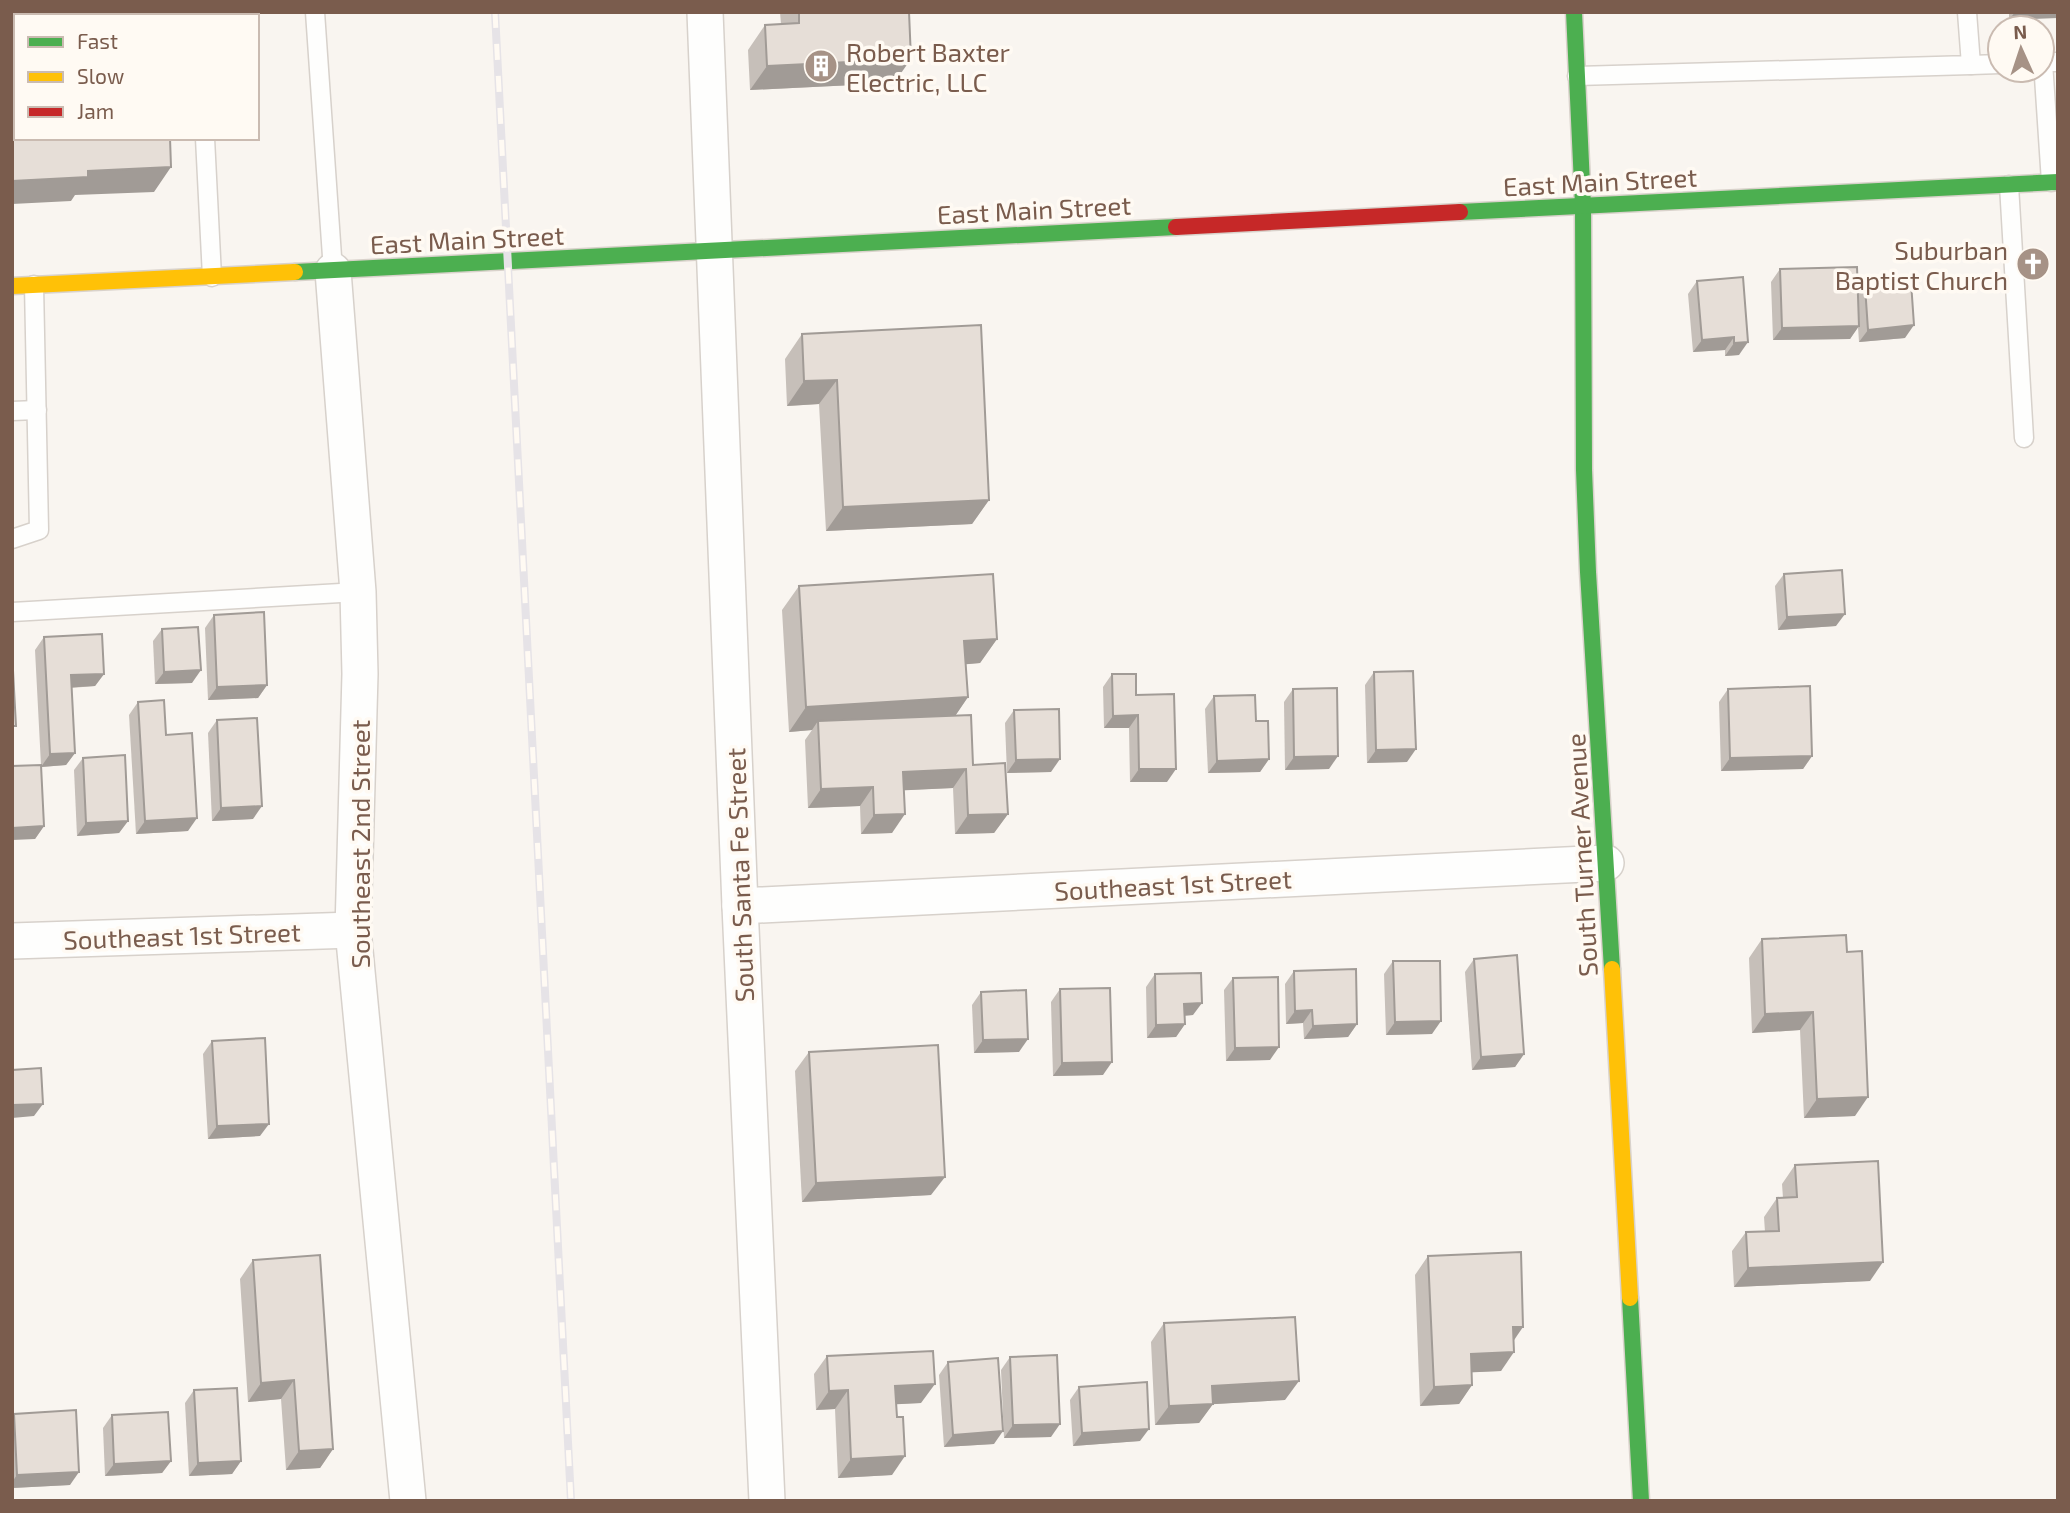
<svg xmlns="http://www.w3.org/2000/svg" width="2070" height="1513" font-family="'Exo 2',sans-serif">
<style>
.lines{fill:none;stroke-linecap:round;stroke-linejoin:round}
.lane-casing{stroke:#d7d1cb;stroke-width:21}
.street-casing{stroke:#d7d1cb;stroke-width:38}
.fast-casing{stroke:#d9d2cb;stroke-width:19}
.slow-casing{stroke:#d9d2cb;stroke-width:19}
.jam-casing{stroke:#d9d2cb;stroke-width:19}
.lane{stroke:#fefefd;stroke-width:18}
.street{stroke:#fefefd;stroke-width:35}
.fast{stroke:#4caf50;stroke-width:16}
.slow{stroke:#ffc107;stroke-width:16}
.jam{stroke:#c62828;stroke-width:16}
.rail-casing{stroke:#e6e3e7;stroke-width:8}
.rail{stroke:#fffaf3;stroke-width:5;stroke-dasharray:16;stroke-linecap:butt}
.wall{fill:#c6bfb9}
.shaded-wall{fill:#a19b96}
.building{fill:#e6ded7;stroke:#a19b96;stroke-width:2}
.labels{text-anchor:middle;dominant-baseline:central;stroke-width:7;stroke-linejoin:round;paint-order:stroke}
.poi-label{font-size:26px;fill:#7a5c4d;stroke:#fffaf3;text-anchor:start}
.street-label{font-size:26px;fill:#7a5c4d;stroke:#fffaf3}
</style>
<rect width="100%" height="100%" fill="#f9f5f0"/>
<g class="lines">
<defs>
<g id="lane">
<polyline points="199,12 199,16"/>
<polyline points="315,12 333,271"/>
<polyline points="1971,65 2000,64"/>
<polyline points="1577,76 1971,65 1967,12"/>
<polyline points="205,138 212,277"/>
<polyline points="2051,182 2043,62 2058,62"/>
<polyline points="2009,185 2024,438"/>
<polyline points="12,411 37,410"/>
<polyline points="12,539 39,530 34,285"/>
<polyline points="12,612 358,592"/>
</g>
<g id="street">
<polyline points="705,12 740,906 767,1501"/>
<polyline points="333,271 358,592 360,674 353,930 408,1501"/>
<polyline points="740,906 1606,863"/>
<polyline points="12,941 353,930"/>
</g>
<g id="fast">
<polyline points="1574,12 1583,206 1584,470 1588,572 1612,969"/>
<polyline points="1460,212 2058,182"/>
<polyline points="295,272 1176,227"/>
<polyline points="1630,1298 1641,1501"/>
</g>
<g id="slow">
<polyline points="12,286 295,272"/>
<polyline points="1612,969 1630,1298"/>
</g>
<polyline id="jam" points="1176,227 1460,212"/>
</defs>
<use href="#lane" class="lane-casing"/>
<use href="#street" class="street-casing"/>
<use href="#fast" class="fast-casing"/>
<use href="#slow" class="slow-casing"/>
<use href="#jam" class="jam-casing"/>
<use href="#lane" class="lane"/>
<use href="#street" class="street"/>
<use href="#fast" class="fast"/>
<use href="#slow" class="slow"/>
<use href="#jam" class="jam"/>
<defs>
<polyline id="rail" points="495,12 571,1501"/>
</defs>
<use href="#rail" class="rail-casing"/>
<use href="#rail" class="rail"/>
</g>
<g class="wall">
<polygon points="780,12 909,12 894,83 750,90 748,50 765,25 781,24"/>
<polygon points="2009,12 2058,12 2009,20"/>
<polygon points="1780,269 1858,295 1865,286 1905,338 1859,342 1858,327 1850,339 1773,340 1771,282"/>
<polygon points="1743,277 1739,355 1725,356 1725,350 1693,352 1688,294 1697,281"/>
<polygon points="802,334 989,500 972,524 826,531 819,404 787,406 785,359"/>
<polygon points="1784,574 1836,626 1778,630 1775,586"/>
<polygon points="799,586 997,639 980,663 966,664 968,697 955,716 973,765 1008,814 994,833 955,834 953,788 904,790 892,833 861,834 860,806 808,808 805,740 812,730 789,732 782,610"/>
<polygon points="214,615 267,685 258,698 208,700 205,628"/>
<polygon points="162,629 192,683 155,684 153,641"/>
<polygon points="44,637 104,674 95,686 71,688 75,753 66,765 41,767 44,826 35,839 41,765 35,650"/>
<polygon points="1374,672 1407,762 1367,763 1365,685"/>
<polygon points="1112,674 1136,695 1167,782 1130,782 1129,728 1104,728 1103,687"/>
<polygon points="1293,689 1329,769 1285,770 1284,702"/>
<polygon points="1728,689 1812,756 1803,769 1721,771 1719,702"/>
<polygon points="1214,696 1256,721 1269,759 1260,772 1208,773 1205,709"/>
<polygon points="138,702 166,735 188,831 136,834 129,715"/>
<polygon points="1014,710 1051,772 1007,773 1005,723"/>
<polygon points="217,720 253,819 212,821 208,733"/>
<polygon points="83,758 128,821 119,833 77,836 74,770"/>
<polygon points="1846,935 1855,1116 1804,1118 1800,1030 1752,1033 1749,958 1762,939"/>
<polygon points="1474,959 1524,1054 1515,1067 1472,1070 1465,972"/>
<polygon points="1393,961 1432,1034 1386,1035 1384,974"/>
<polygon points="1294,971 1357,1024 1348,1037 1304,1039 1303,1023 1286,1024 1285,984"/>
<polygon points="1155,974 1193,1015 1185,1016 1185,1024 1176,1037 1147,1038 1146,987"/>
<polygon points="1233,978 1270,1060 1226,1061 1224,990"/>
<polygon points="1060,989 1103,1075 1053,1076 1051,1002"/>
<polygon points="981,992 1019,1052 974,1053 972,1005"/>
<polygon points="212,1041 260,1136 208,1139 203,1054"/>
<polygon points="809,1052 931,1195 802,1202 795,1071"/>
<polygon points="1795,1165 1870,1281 1734,1287 1732,1251 1746,1232 1765,1232 1764,1217 1777,1198 1783,1198 1782,1184"/>
<polygon points="1428,1256 1513,1341 1501,1371 1471,1372 1472,1385 1459,1404 1420,1406 1415,1275"/>
<polygon points="253,1260 333,1449 320,1468 286,1470 281,1399 248,1402 240,1279"/>
<polygon points="1164,1323 1285,1400 1213,1404 1199,1423 1155,1425 1151,1342"/>
<polygon points="827,1356 921,1403 896,1404 892,1475 838,1478 835,1409 816,1410 814,1374"/>
<polygon points="1010,1357 1051,1437 1004,1438 1001,1370"/>
<polygon points="948,1362 994,1444 944,1447 939,1375"/>
<polygon points="1079,1387 1140,1441 1073,1446 1070,1400"/>
<polygon points="194,1390 241,1461 232,1474 189,1476 185,1403"/>
<polygon points="14,1414 70,1485 12,1488 12,1416"/>
<polygon points="112,1415 171,1461 162,1473 105,1476 103,1428"/>
</g>
<g class="shaded-wall">
<polygon points="2015,12 2058,12 2058,18 2009,20"/>
<polygon points="911,59 894,83 750,90 767,66"/>
<polygon points="171,167 154,192 75,195 71,201 12,204 12,181 88,171"/>
<polygon points="1914,325 1905,338 1859,342 1868,330"/>
<polygon points="1859,326 1850,339 1773,340 1782,328"/>
<polygon points="1734,337 1725,350 1693,352 1702,340"/>
<polygon points="1748,342 1739,355 1725,356 1734,343"/>
<polygon points="837,380 819,404 787,406 804,381"/>
<polygon points="989,500 972,524 826,531 843,507"/>
<polygon points="1845,614 1836,626 1778,630 1787,617"/>
<polygon points="997,639 980,663 947,666 964,641"/>
<polygon points="201,670 192,683 155,684 164,672"/>
<polygon points="104,674 95,686 62,688 71,675"/>
<polygon points="267,685 258,698 208,700 217,687"/>
<polygon points="968,697 951,722 818,721 812,730 789,732 806,707"/>
<polygon points="1138,715 1129,728 1104,728 1113,716"/>
<polygon points="1416,749 1407,762 1367,763 1376,750"/>
<polygon points="75,753 66,765 41,767 50,754"/>
<polygon points="1338,756 1329,769 1285,770 1294,757"/>
<polygon points="1812,756 1803,769 1721,771 1730,758"/>
<polygon points="1060,759 1051,772 1007,773 1016,760"/>
<polygon points="1269,759 1260,772 1208,773 1217,761"/>
<polygon points="966,769 953,788 890,791 903,772"/>
<polygon points="1139,769 1176,769 1167,782 1130,782"/>
<polygon points="873,787 860,806 808,808 821,789"/>
<polygon points="262,806 253,819 212,821 221,808"/>
<polygon points="905,814 892,833 861,834 874,815"/>
<polygon points="1008,814 994,833 955,834 968,815"/>
<polygon points="197,818 188,831 136,834 145,821"/>
<polygon points="128,821 119,833 77,836 86,823"/>
<polygon points="44,826 35,839 12,840 12,828"/>
<polygon points="1202,1003 1193,1015 1175,1016 1184,1004"/>
<polygon points="1312,1010 1303,1023 1286,1024 1295,1011"/>
<polygon points="1813,1012 1800,1030 1752,1033 1765,1014"/>
<polygon points="1441,1021 1432,1034 1386,1035 1395,1022"/>
<polygon points="1185,1024 1176,1037 1147,1038 1156,1025"/>
<polygon points="1357,1024 1348,1037 1304,1039 1313,1026"/>
<polygon points="1028,1039 1019,1052 974,1053 983,1040"/>
<polygon points="1279,1047 1270,1060 1226,1061 1235,1048"/>
<polygon points="1524,1054 1515,1067 1472,1070 1481,1057"/>
<polygon points="1112,1062 1103,1075 1053,1076 1062,1063"/>
<polygon points="1868,1097 1855,1116 1804,1118 1817,1099"/>
<polygon points="43,1104 34,1116 12,1118 12,1105"/>
<polygon points="269,1124 260,1136 208,1139 217,1126"/>
<polygon points="945,1177 931,1195 802,1202 816,1183"/>
<polygon points="1883,1262 1870,1281 1734,1287 1748,1268"/>
<polygon points="1513,1327 1523,1327 1510,1346"/>
<polygon points="1514,1352 1501,1371 1458,1373 1471,1354"/>
<polygon points="294,1380 281,1399 248,1402 261,1383"/>
<polygon points="1299,1381 1285,1400 1199,1405 1212,1386"/>
<polygon points="935,1384 921,1403 882,1405 895,1386"/>
<polygon points="1472,1385 1459,1404 1420,1406 1434,1387"/>
<polygon points="848,1390 835,1409 816,1410 829,1391"/>
<polygon points="1213,1404 1199,1423 1155,1425 1169,1406"/>
<polygon points="1060,1424 1051,1437 1004,1438 1013,1425"/>
<polygon points="1149,1429 1140,1441 1073,1446 1082,1433"/>
<polygon points="1003,1431 994,1444 944,1447 953,1435"/>
<polygon points="333,1449 320,1468 286,1470 299,1451"/>
<polygon points="905,1456 892,1475 838,1478 851,1459"/>
<polygon points="171,1461 162,1473 105,1476 114,1464"/>
<polygon points="241,1461 232,1474 189,1476 198,1463"/>
<polygon points="79,1472 70,1485 12,1488 12,1482 17,1475"/>
</g>
<g class="building">
<polygon points="12,12 77,12 77,16 16,16 16,138 170,138 171,167 88,171 88,177 12,181"/>
<polygon points="799,12 909,12 911,59 767,66 765,25 799,23"/>
<polygon points="1857,267 1859,326 1782,328 1780,269"/>
<polygon points="1743,277 1748,342 1734,343 1734,337 1702,340 1697,281"/>
<polygon points="1911,282 1914,325 1868,330 1865,286"/>
<polygon points="981,325 989,500 843,507 837,380 804,381 802,334"/>
<polygon points="1842,570 1845,614 1787,617 1784,574"/>
<polygon points="993,574 997,639 964,641 968,697 806,707 799,586"/>
<polygon points="264,612 267,685 217,687 214,615"/>
<polygon points="198,627 201,670 164,672 162,629"/>
<polygon points="102,634 104,674 71,675 75,753 50,754 44,637"/>
<polygon points="12,652 16,726 12,726"/>
<polygon points="1413,671 1416,749 1376,750 1374,672"/>
<polygon points="1112,674 1136,674 1136,695 1174,694 1176,769 1139,769 1138,715 1113,716"/>
<polygon points="1810,686 1812,756 1730,758 1728,689"/>
<polygon points="1337,688 1338,756 1294,757 1293,689"/>
<polygon points="1255,695 1256,721 1268,721 1269,759 1217,761 1214,696"/>
<polygon points="164,700 166,735 192,733 197,818 145,821 138,702"/>
<polygon points="1059,709 1060,759 1016,760 1014,710"/>
<polygon points="971,715 973,765 1005,763 1008,814 968,815 966,769 903,772 905,814 874,815 873,787 821,789 818,721"/>
<polygon points="257,718 262,806 221,808 217,720"/>
<polygon points="125,755 128,821 86,823 83,758"/>
<polygon points="41,765 44,826 12,828 12,766"/>
<polygon points="1846,935 1847,952 1862,951 1868,1097 1817,1099 1813,1012 1765,1014 1762,939"/>
<polygon points="1517,955 1524,1054 1481,1057 1474,959"/>
<polygon points="1393,961 1440,961 1441,1021 1395,1022"/>
<polygon points="1356,969 1357,1024 1313,1026 1312,1010 1295,1011 1294,971"/>
<polygon points="1201,973 1202,1003 1184,1004 1185,1024 1156,1025 1155,974"/>
<polygon points="1278,977 1279,1047 1235,1048 1233,978"/>
<polygon points="1110,988 1112,1062 1062,1063 1060,989"/>
<polygon points="1026,990 1028,1039 983,1040 981,992"/>
<polygon points="265,1038 269,1124 217,1126 212,1041"/>
<polygon points="938,1045 945,1177 816,1183 809,1052"/>
<polygon points="41,1068 43,1104 12,1105 12,1070"/>
<polygon points="1878,1161 1883,1262 1748,1268 1746,1232 1779,1231 1777,1198 1797,1197 1795,1165"/>
<polygon points="1521,1252 1523,1327 1513,1327 1514,1352 1471,1354 1472,1385 1434,1387 1428,1256"/>
<polygon points="320,1255 333,1449 299,1451 294,1380 261,1383 253,1260"/>
<polygon points="1295,1317 1299,1381 1212,1386 1213,1404 1169,1406 1164,1323"/>
<polygon points="933,1351 935,1384 895,1386 897,1417 903,1417 905,1456 851,1459 848,1390 829,1391 827,1356"/>
<polygon points="1057,1355 1060,1424 1013,1425 1010,1357"/>
<polygon points="998,1358 1003,1431 953,1435 948,1362"/>
<polygon points="1147,1382 1149,1429 1082,1433 1079,1387"/>
<polygon points="237,1388 241,1461 198,1463 194,1390"/>
<polygon points="76,1410 79,1472 17,1475 14,1414"/>
<polygon points="168,1412 171,1461 114,1464 112,1415"/>
</g>
<defs>
<symbol id="building-disc" viewBox="-11 -11 22 22"><circle r="9.5" fill="#a69286" stroke="#fffaf3"/><path d="M-4-6H4V6H1V3H-1V6H-4ZM-2.5-4.3h1.7v1.8h-1.7ZM.8-4.3h1.7v1.8H.8ZM-2.5-1h1.7V.8h-1.7ZM.8-1h1.7V.8H.8Z" fill="#fff"/></symbol>
<symbol id="church-disc" viewBox="-11 -11 22 22"><circle r="9.5" fill="#a69286" stroke="#fffaf3"/><path d="M-1.2-6h2.4v3.5h3.3v2.4h-3.3V6h-2.4V-.1h-3.3v-2.4h3.3Z" fill="#fff"/></symbol>
</defs>
<g fill-rule="evenodd">
<use href="#building-disc" x="802" y="47" width="38" height="38"/>
<use href="#church-disc" x="2014" y="245" width="38" height="38"/>
</g>
<g class="labels">
<g class="poi-label">
<text x="846" y="51">Robert Baxter<tspan x="846" dy="30">Electric, LLC</tspan></text>
<text x="2008" y="249" text-anchor="end">Suburban<tspan x="2008" dy="30">Baptist Church</tspan></text>
</g>
<g class="street-label">
<text transform="translate(1600 181) rotate(-3)">East Main Street</text>
<text transform="translate(1034 209) rotate(-3)">East Main Street</text>
<text transform="translate(467 239) rotate(-3)">East Main Street</text>
<text transform="translate(359 844) rotate(-90)">Southeast 2nd Street</text>
<text transform="translate(1581 855) rotate(-93)">South Turner Avenue</text>
<text transform="translate(739 875) rotate(-92)">South Santa Fe Street</text>
<text transform="translate(1173 884) rotate(-3)">Southeast 1st Street</text>
<text transform="translate(182 935) rotate(-2)">Southeast 1st Street</text>
</g>
</g>
<rect width="2070" height="1513" fill="none" stroke="#7a5c4d" stroke-width="28"/>
<rect x="14" y="14" width="245" height="126" fill="#fffaf3" stroke="#cabbb1" stroke-width="2"/>
<rect x="28" y="37" width="35" height="10" fill="#4caf50" stroke="#cabbb1" stroke-width="2"/>
<text x="77" y="49" font-size="21" fill="#7a5c4d">Fast</text>
<rect x="28" y="72" width="35" height="10" fill="#ffc107" stroke="#cabbb1" stroke-width="2"/>
<text x="77" y="84" font-size="21" fill="#7a5c4d">Slow</text>
<rect x="28" y="107" width="35" height="10" fill="#c62828" stroke="#cabbb1" stroke-width="2"/>
<text x="77" y="119" font-size="21" fill="#7a5c4d">Jam</text>
<g transform="translate(2021 49) rotate(357)"><circle r="33" fill="#fffaf3" stroke="#cabbb1" stroke-width="2"/>
<path d="M0-5L12 26L0 18L-12 26Z" fill="#a69286"/>
<text y="-10" font-size="19" font-weight="bold" text-anchor="middle" fill="#7a5c4d">N</text>
</g>
</svg>
